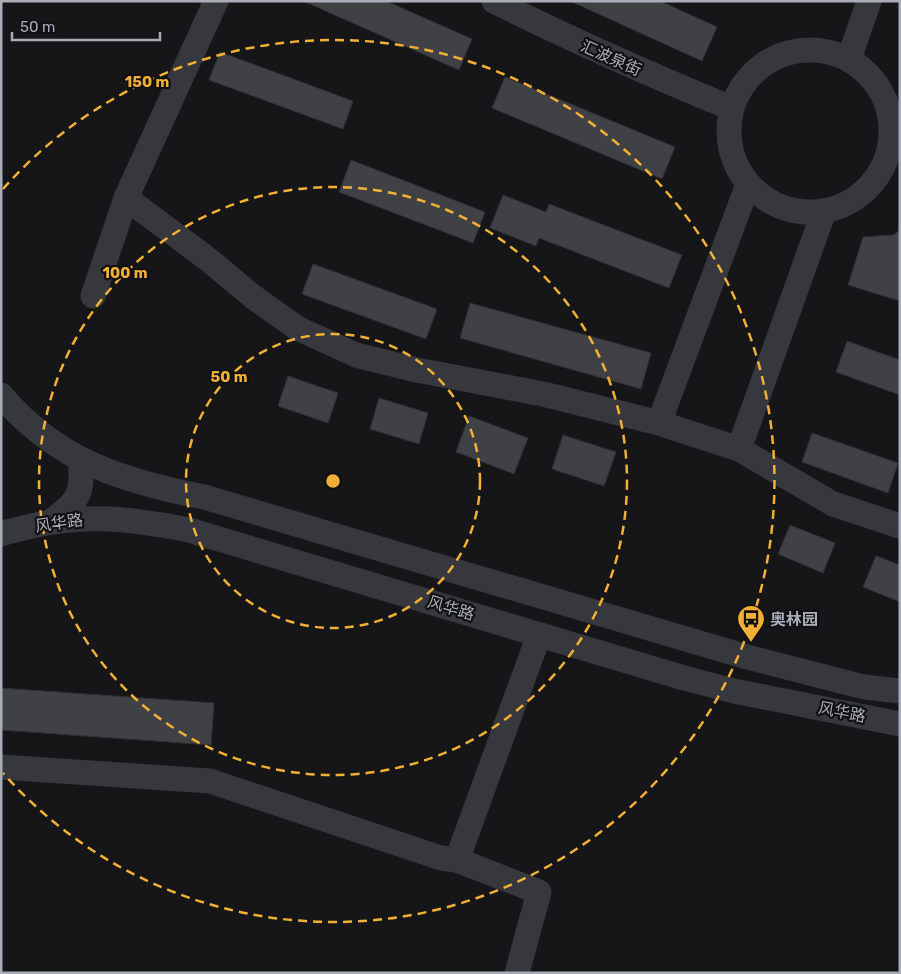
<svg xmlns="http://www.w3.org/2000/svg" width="901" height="974" font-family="Rubik,'Noto Sans SC',sans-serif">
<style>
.building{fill:#404145;stroke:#303034}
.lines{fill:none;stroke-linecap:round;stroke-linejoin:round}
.minor{stroke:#37383d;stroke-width:25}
.ring{fill:none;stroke:#f2b134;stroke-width:2.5;stroke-dasharray:9 6}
.labels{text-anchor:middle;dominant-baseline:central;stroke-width:4.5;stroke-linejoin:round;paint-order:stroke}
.street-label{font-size:16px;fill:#a8adb8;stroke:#111113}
.poi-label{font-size:16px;font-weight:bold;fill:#a8adb8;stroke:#111113;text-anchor:start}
.centre{fill:#f2b134;stroke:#111113;stroke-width:2.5}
.ring-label{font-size:15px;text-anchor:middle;font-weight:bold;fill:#f2b134;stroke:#111113;stroke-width:4.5;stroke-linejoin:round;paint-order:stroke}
</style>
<rect width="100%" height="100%" fill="#161618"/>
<g class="building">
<polygon points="303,1 386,1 472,39 459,70"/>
<polygon points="570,1 660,1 717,27 702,61"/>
<polygon points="220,52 353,101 343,129 209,80"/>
<polygon points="505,77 675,147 662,179 492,108"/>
<polygon points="351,160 485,212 473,243 339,192"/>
<polygon points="503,195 546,212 549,204 682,255 669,288 539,238 536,246 490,228"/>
<polygon points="900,230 900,301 848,285 863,237 893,235"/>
<polygon points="313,264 437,309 426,339 302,294"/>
<polygon points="470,303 651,353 641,389 460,338"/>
<polygon points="847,341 900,360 900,395 836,372"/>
<polygon points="288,376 338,393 328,423 278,406"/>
<polygon points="379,398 428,413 419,444 370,429"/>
<polygon points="469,416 528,438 514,474 456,452"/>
<polygon points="812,433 898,463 888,493 802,462"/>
<polygon points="563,435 616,452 604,486 552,469"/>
<polygon points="790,525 835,543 823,573 778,554"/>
<polygon points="876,556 900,565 900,602 863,587"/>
<polygon points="1,688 214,703 211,745 1,730"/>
</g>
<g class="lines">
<g class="minor">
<path d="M494,1C572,40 651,75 731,108"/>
<circle cx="810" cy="131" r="81"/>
<polyline points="849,59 869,1"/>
<polyline points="126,198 209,260 252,296 297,328 356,355 417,370 543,394 659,423 739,449 833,504 900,526"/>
<polyline points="93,296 126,198 216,1"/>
<path d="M1,395C57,461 122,481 204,497L747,657L864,687L900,691"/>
<polyline points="659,423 747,187"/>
<polyline points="739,449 824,211"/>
<path d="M50,522C78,502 84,494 80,459"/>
<path d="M1,534C11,530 21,529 31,526C88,513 133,519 189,530L684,678L734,691L900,724"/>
<polyline points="1,767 210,781 441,858 457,860"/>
<polyline points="517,973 539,892 457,860 539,635"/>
</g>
</g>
<g class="ring">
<circle cx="333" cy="481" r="147"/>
<circle cx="333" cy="481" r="294"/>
<path d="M3 189A441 441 0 1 1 3 773"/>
</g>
<defs>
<symbol id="bus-pin" viewBox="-11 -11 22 30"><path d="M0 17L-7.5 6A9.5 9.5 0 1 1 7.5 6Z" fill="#f2b134" stroke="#111113"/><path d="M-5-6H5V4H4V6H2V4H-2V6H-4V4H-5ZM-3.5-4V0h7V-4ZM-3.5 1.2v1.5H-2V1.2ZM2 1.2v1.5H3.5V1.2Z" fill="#111"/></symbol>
</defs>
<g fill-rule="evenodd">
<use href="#bus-pin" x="735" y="603" width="32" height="43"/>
</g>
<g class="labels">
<g class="street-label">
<text transform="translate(611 58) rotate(24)">汇波泉街</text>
<text transform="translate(59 523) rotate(-8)">风华路</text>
<text transform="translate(451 608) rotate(17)">风华路</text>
<text transform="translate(842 712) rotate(11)">风华路</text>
</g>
<g class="poi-label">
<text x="770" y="619">奥林园</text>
</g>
</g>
<circle cx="333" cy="481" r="8" class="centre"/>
<g class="ring-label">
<text x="147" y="87">150 m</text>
<text x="125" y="278">100 m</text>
<text x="229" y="382">50 m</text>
</g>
<rect width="901" height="974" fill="none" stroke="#a8adb8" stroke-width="5"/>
<path d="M12 32v8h148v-8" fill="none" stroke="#a8adb8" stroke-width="2.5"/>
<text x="20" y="32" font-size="15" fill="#a8adb8" stroke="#111113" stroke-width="4" paint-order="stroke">50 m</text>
</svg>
